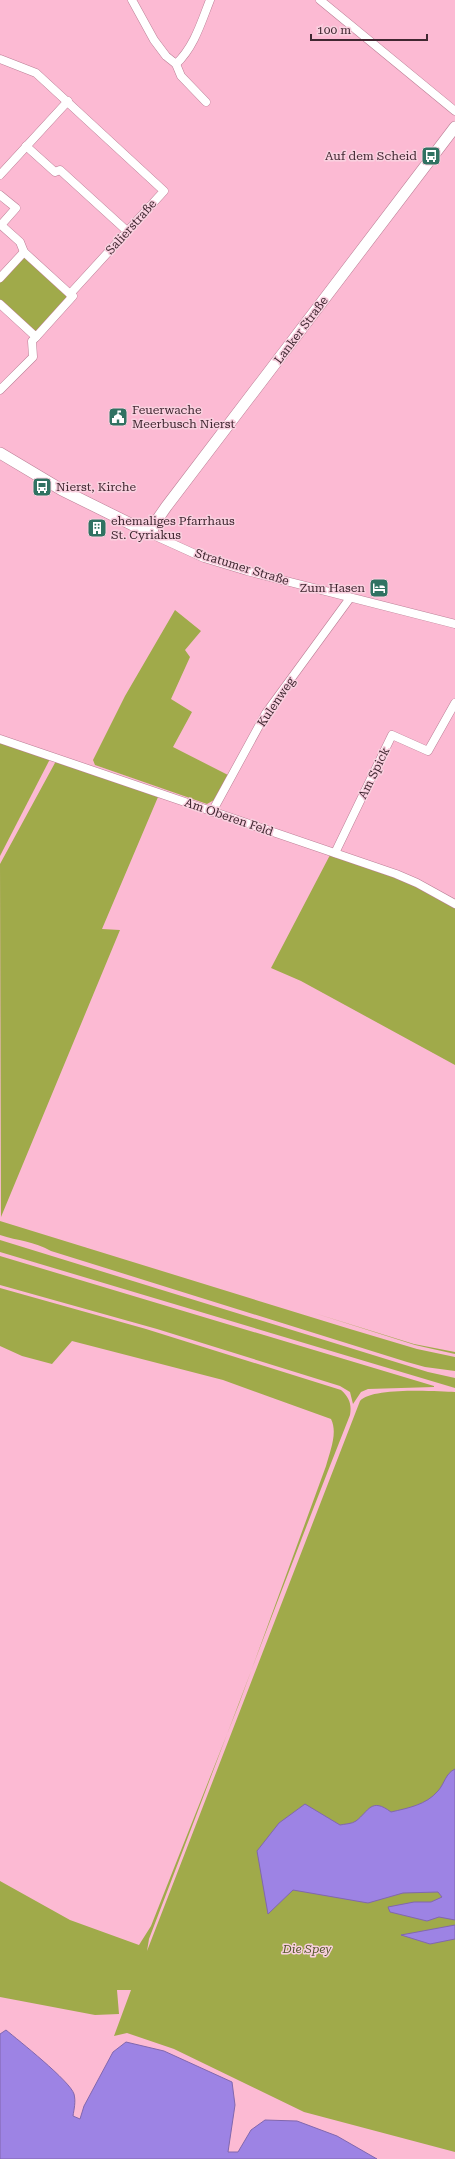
<svg xmlns="http://www.w3.org/2000/svg" width="455" height="2159" font-family="'Roboto Serif',serif">
<style>
.green{fill:#a0aa4a}
.water{fill:#9d83e4;stroke:#8167ae}
.lines{fill:none;stroke-linecap:round;stroke-linejoin:round}
.street-casing{stroke:#bb7e95;stroke-width:9}
.secondary-casing{stroke:#bb7e95;stroke-width:12}
.street{stroke:#fff;stroke-width:8}
.secondary{stroke:#fff;stroke-width:11}
.labels{text-anchor:middle;dominant-baseline:central;stroke-width:3;stroke-linejoin:round;paint-order:stroke}
.poi-label{font-size:12px;fill:#402731;stroke:#f9d0df;text-anchor:start}
.street-label{font-size:12px;fill:#402731;stroke:#f9d0df}
.park-label{font-size:12px;font-style:italic;fill:#53592a;stroke:#f9d0df}
</style>
<rect width="100%" height="100%" fill="#fcbad3"/>
<g class="green">
<polygon points="24,257 68,298 36,333 0,300 0,283"/>
<polygon points="175,610 201,631 185,650 190,657 171,699 192,712 173,747 228,775 214,800 207,804 95,765 93,760 125,696"/>
<polygon points="0,743 50,759 0,856"/>
<polygon points="56,761 158,797 102,929 120,930 1,1217 0,864"/>
<polygon points="330,855 415,885 455,908 455,1065 301,981 271,968"/>
<path d="M0,1221L350,1329L417,1349L455,1357V1371L425,1367L407,1362L51,1251C34,1241 18,1241 0,1235Z"/>
<polygon points="0,1240 428,1372 455,1378 455,1388 0,1252"/>
<polygon points="0,1256 434,1386 434,1387 368,1389 361,1392 353,1404 350,1392 340,1386 157,1329 0,1285"/>
<path d="M0,1288L146,1329L341,1390C349,1397 352,1404 350,1415C281,1589 216,1765 149,1939L147,1951L360,1401C371,1387 437,1391 455,1392V2152L304,2112L174,2049L127,2033L114,2036L131,1990H117L119,2014L95,2015L0,1997V1881L70,1920L139,1945L151,1926L239,1704L326,1466C330,1451 338,1433 331,1419L223,1380L72,1341L52,1364L22,1356L0,1346Z"/>
<polygon points="314,1313 414,1344 455,1352 455,1354 415,1345"/>
</g>
<g class="water">
<path d="M455,1769V1920L439,1917L427,1921L390,1912L388,1907L414,1902H431L442,1897L438,1892L403,1893L368,1903L293,1890L268,1914L257,1851L279,1823L305,1804L340,1825C344,1824 352,1824 356,1821C369,1811 371,1797 391,1812C408,1808 426,1805 438,1791C445,1783 445,1774 455,1769Z"/>
<polygon points="455,1925 455,1939 430,1944 401,1935"/>
<path d="M6,2030C18,2040 70,2081 74,2094C76,2102 74,2109 73,2116L80,2119L84,2106L113,2052L126,2042L164,2051L232,2082L235,2105L228,2152H238L251,2130L265,2120L297,2121L337,2136L377,2159H0V2034Z"/>
</g>
<g class="lines">
<defs>
<g id="street">
<polyline points="132,0 154,40 166,56 176,64 181,76 206,102"/>
<polyline points="320,0 455,111"/>
<polyline points="0,59 36,73 164,191 70,294 24,252 20,242 1,225 16,208 0,195"/>
<path d="M176,64C194,47 201,23 210,0"/>
<polyline points="26,146 55,172 60,170 127,231"/>
<polyline points="0,175 68,101"/>
<polyline points="0,278 24,252"/>
<polyline points="0,304 36,337 73,296 70,294"/>
<polyline points="0,390 33,357 32,341 36,337"/>
<polyline points="151,534 204,558 247,571 455,624"/>
<polyline points="0,739 396,874 417,883 455,904"/>
<polyline points="212,812 266,713 350,598"/>
<polyline points="335,853 392,735 428,751 455,703"/>
</g>
<polyline id="secondary" points="0,453 62,490 151,534 155,523 166,507 455,127"/>
</defs>
<use href="#street" class="street-casing"/>
<use href="#secondary" class="secondary-casing"/>
<use href="#street" class="street"/>
<use href="#secondary" class="secondary"/>
</g>
<defs>
<symbol id="bus-square" viewBox="-11 -11 22 22"><rect x="-9" y="-9" width="18" height="18" rx="4" fill="#307262" stroke="#f9d0df"/><path d="M-5-6H5V4H4V6H2V4H-2V6H-4V4H-5ZM-3.5-4V0h7V-4ZM-3.5 1.2v1.5H-2V1.2ZM2 1.2v1.5H3.5V1.2Z" fill="#fff"/></symbol>
<symbol id="civic-square" viewBox="-11 -11 22 22"><rect x="-9" y="-9" width="18" height="18" rx="4" fill="#307262" stroke="#f9d0df"/><path d="M-.6-6.5H3V-4.5H.6V-3L4-1V1h2V6H-6V1h2V-1L-.6-3ZM-1.2 2.5V6h2.4V2.5Z" fill="#fff"/></symbol>
<symbol id="building-square" viewBox="-11 -11 22 22"><rect x="-9" y="-9" width="18" height="18" rx="4" fill="#307262" stroke="#f9d0df"/><path d="M-4-6H4V6H1V3H-1V6H-4ZM-2.5-4.3h1.7v1.8h-1.7ZM.8-4.3h1.7v1.8H.8ZM-2.5-1h1.7V.8h-1.7ZM.8-1h1.7V.8H.8Z" fill="#fff"/></symbol>
<symbol id="hotel-square" viewBox="-11 -11 22 22"><rect x="-9" y="-9" width="18" height="18" rx="4" fill="#307262" stroke="#f9d0df"/><path d="M-6-4.5h1.5V1H6V5H4.5V3h-9V5H-6ZM-4 0a1.8 1.8 0 1 1 3.6 0ZM.5 0V-2.5h3Q6-2.5 6 0Z" fill="#fff"/></symbol>
</defs>
<g fill-rule="evenodd">
<use href="#bus-square" x="420" y="145" width="22" height="22"/>
<use href="#civic-square" x="107" y="406" width="22" height="22"/>
<use href="#bus-square" x="31" y="476" width="22" height="22"/>
<use href="#building-square" x="86" y="517" width="22" height="22"/>
<use href="#hotel-square" x="368" y="577" width="22" height="22"/>
</g>
<g class="labels">
<g class="poi-label">
<text x="417" y="156" text-anchor="end">Auf dem Scheid</text>
<text x="132" y="410">Feuerwache<tspan x="132" dy="14">Meerbusch Nierst</tspan></text>
<text x="56" y="487">Nierst, Kirche</text>
<text x="111" y="521">ehemaliges Pfarrhaus<tspan x="111" dy="14">St. Cyriakus</tspan></text>
<text x="365" y="588" text-anchor="end">Zum Hasen</text>
</g>
<g class="street-label">
<text transform="translate(131 227) rotate(-48)">Salierstraße</text>
<text transform="translate(301 330) rotate(-53)">Lanker Straße</text>
<text transform="translate(242 567) rotate(17)">Stratumer Straße</text>
<text transform="translate(276 702) rotate(-56)">Kulenweg</text>
<text transform="translate(374 773) rotate(-64)">Am Spick</text>
<text transform="translate(229 817) rotate(19)">Am Oberen Feld</text>
</g>
<g class="park-label">
<text x="307" y="1949">Die Spey</text>
</g>
</g>
<path d="M311 34v6h116v-6" fill="none" stroke="#402731" stroke-width="2"/>
<text x="317" y="34" font-size="12" fill="#402731" stroke="#f9d0df" stroke-width="3" paint-order="stroke">100 m</text>
</svg>
